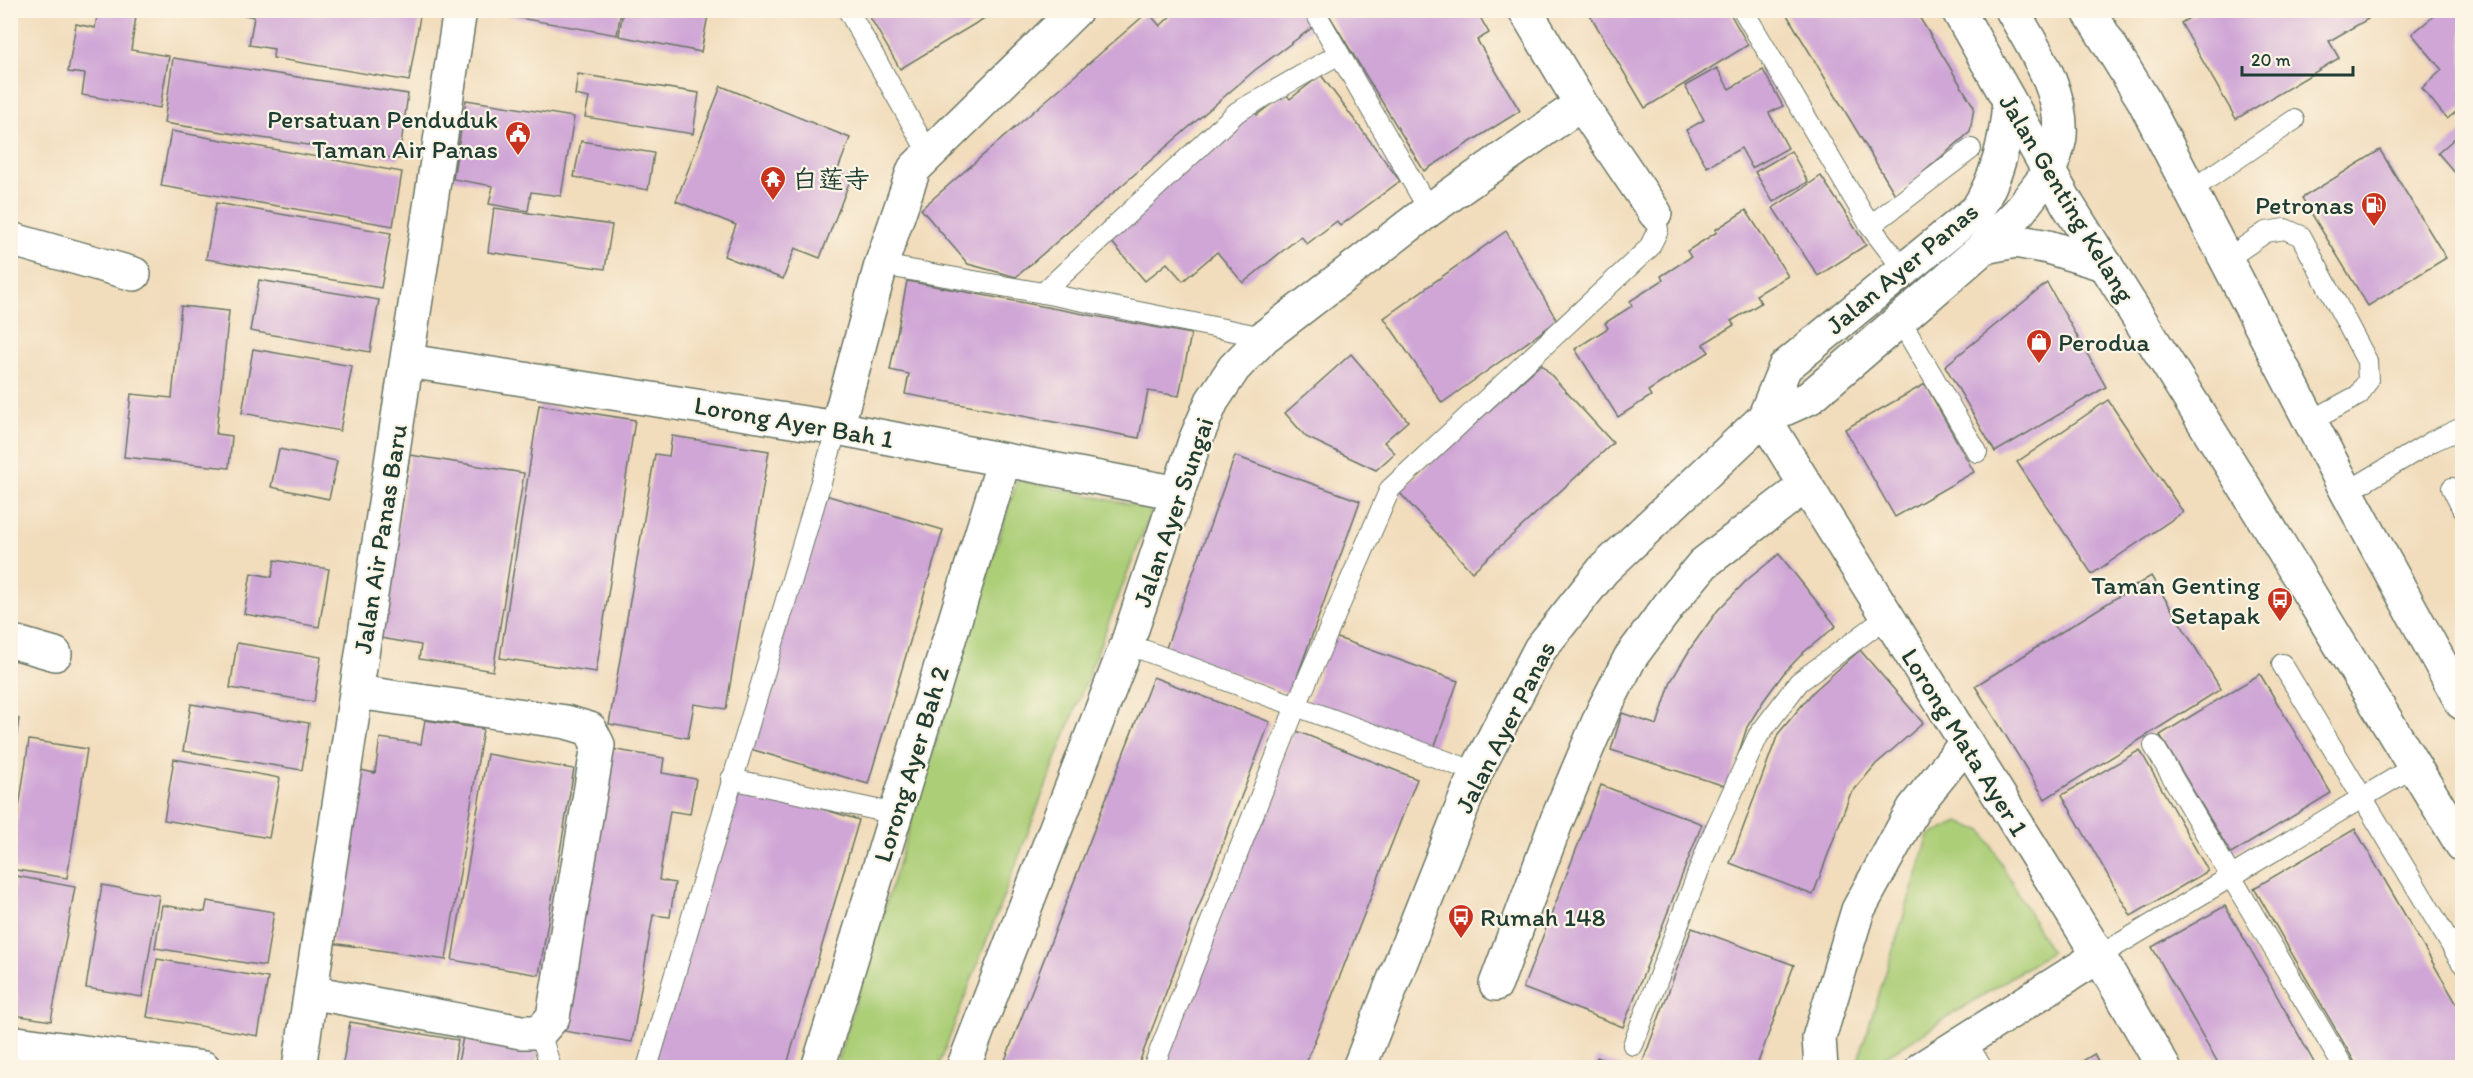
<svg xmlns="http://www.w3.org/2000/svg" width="2473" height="1078" font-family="Itim,'LXGW WenKai TC',sans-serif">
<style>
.green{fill:#acce77;stroke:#668656;stroke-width:1.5}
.building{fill:#cfa6d6}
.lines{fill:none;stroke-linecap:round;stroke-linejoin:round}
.service-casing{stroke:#687563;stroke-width:22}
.minor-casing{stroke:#687563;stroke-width:36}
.tertiary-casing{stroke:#687563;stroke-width:36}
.primary-casing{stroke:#687563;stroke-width:36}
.service{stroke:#fff;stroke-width:20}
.minor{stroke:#fff;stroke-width:33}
.tertiary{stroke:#fff;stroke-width:33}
.primary{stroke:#fff;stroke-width:33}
.labels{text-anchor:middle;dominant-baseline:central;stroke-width:4.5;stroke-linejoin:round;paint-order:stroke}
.poi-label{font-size:26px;fill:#1f3d34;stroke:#fcf5e5;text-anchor:end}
.street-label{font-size:26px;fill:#1f3d34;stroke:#fcf5e5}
</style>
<rect width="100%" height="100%" fill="#fcf5e5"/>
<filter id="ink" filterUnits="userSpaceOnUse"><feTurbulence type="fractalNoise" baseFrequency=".0167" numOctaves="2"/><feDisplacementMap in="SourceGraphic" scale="12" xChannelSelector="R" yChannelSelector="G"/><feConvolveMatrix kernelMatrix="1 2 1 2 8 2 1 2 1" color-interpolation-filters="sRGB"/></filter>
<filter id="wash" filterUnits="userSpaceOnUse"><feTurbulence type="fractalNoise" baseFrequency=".008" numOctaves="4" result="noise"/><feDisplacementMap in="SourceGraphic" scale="24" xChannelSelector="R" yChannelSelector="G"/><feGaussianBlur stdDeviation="1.35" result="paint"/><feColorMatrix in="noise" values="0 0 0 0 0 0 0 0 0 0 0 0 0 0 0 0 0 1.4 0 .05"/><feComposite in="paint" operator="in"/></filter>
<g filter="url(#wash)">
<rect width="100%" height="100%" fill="#f1dcbb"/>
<g class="green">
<polygon points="1017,480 1152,509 938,1067 835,1068"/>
<polygon points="1958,822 1983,831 2051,952 1869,1067 1856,1067 1929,836"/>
</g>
<g id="blocks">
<g class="building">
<polygon points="98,10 137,10 131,50 169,56 160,108 82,95 85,74 68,72 76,24 95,28"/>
<polygon points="222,10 421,10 409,81 273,58 274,49 249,45 254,17"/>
<polygon points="503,10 621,10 617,35 502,15"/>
<polygon points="623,10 709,10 701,52 619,36"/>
<polygon points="866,10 990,10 988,16 900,69"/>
<polygon points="1177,10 1303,10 1313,27 1255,70 1016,277 968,264 921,209 1148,12 1160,26"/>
<polygon points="1326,10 1476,10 1489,33 1477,40 1520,111 1424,171"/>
<polygon points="1587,10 1728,10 1748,45 1645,108"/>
<polygon points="1784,10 1915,10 1974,107 1970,132 1896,196"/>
<polygon points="2202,10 2363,10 2368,19 2329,41 2339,58 2236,119 2181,23"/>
<polygon points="2441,10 2462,10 2462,107 2447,119 2422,88 2442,70 2412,34"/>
<polygon points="173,58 408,94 399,159 164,123"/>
<polygon points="1717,68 1729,89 1763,70 1783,106 1769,113 1788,148 1752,168 1741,148 1707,167 1686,130 1704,120 1685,86"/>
<polygon points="578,74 699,93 693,134 585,117 589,98 575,95"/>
<polygon points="1321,75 1400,181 1340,226 1337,221 1307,244 1301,236 1243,283 1217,252 1183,281 1167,263 1145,281 1104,233 1254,111 1257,115 1285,93 1290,99"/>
<polygon points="721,86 850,138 837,172 851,178 820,258 795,248 783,279 724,256 736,225 676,201"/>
<polygon points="466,100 574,117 561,196 531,192 528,211 489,204 493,186 453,179"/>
<polygon points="171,131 402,172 393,226 161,186"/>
<polygon points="2462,132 2462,181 2438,153"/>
<polygon points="581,141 654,153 648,190 574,177"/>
<polygon points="2380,150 2446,258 2368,306 2302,198"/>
<polygon points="1791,151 1808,182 1773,202 1755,172"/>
<polygon points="1821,176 1866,245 1818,276 1773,208"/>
<polygon points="216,203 391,233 381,288 206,259"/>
<polygon points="494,208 612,225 605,269 488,252"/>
<polygon points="1746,210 1788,276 1756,295 1761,303 1731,321 1734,325 1703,344 1709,352 1648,391 1651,396 1618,417 1575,349 1608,328 1605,323 1632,306 1630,301 1663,280 1661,276 1691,257 1687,251 1717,232 1715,230"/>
<polygon points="1506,231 1557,321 1442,403 1384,318"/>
<polygon points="259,280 379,300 370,352 250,331"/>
<polygon points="907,281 1191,334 1179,396 1148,391 1139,438 905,394 909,374 890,370"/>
<polygon points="2047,283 2106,387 1995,452 1945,366"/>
<polygon points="181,306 229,311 216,434 232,436 229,468 124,457 131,394 172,398"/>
<polygon points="253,349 352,366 340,431 242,413"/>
<polygon points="1351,354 1408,421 1384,442 1395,453 1376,470 1306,437 1285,413"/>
<polygon points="1541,364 1613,443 1472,572 1399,492"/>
<polygon points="1925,384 1974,472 1895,517 1845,429"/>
<polygon points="2108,400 2183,512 2092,574 2017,462"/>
<polygon points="539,405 635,420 596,672 500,658"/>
<polygon points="672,436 769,451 726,709 694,704 688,738 609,724 655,454 669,456"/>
<polygon points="279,449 337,461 329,499 271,487"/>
<polygon points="410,455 524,473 493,671 419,659 421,645 380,638"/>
<polygon points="1235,456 1360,501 1291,694 1166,648"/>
<polygon points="822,494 943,530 868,784 747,748"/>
<polygon points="1779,554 1836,626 1804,652 1784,673 1764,700 1747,727 1728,787 1611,750 1622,713 1657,725 1671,681 1692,646 1718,610 1747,580"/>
<polygon points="275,560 329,569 319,627 244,614 251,573 272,577"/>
<polygon points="2151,576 2221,689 2045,799 1975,686"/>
<polygon points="1332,636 1458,681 1433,751 1308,705"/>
<polygon points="237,643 321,657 314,702 230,688"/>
<polygon points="1860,650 1923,723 1876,764 1850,795 1813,895 1730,863 1778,734 1813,692"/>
<polygon points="2260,674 2331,793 2231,854 2160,735"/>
<polygon points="1153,677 1270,722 1216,862 1137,1068 1002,1068"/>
<polygon points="191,704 309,723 302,770 183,751"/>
<polygon points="10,718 19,719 12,764 10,764"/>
<polygon points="425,720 483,729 446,960 332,943 360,770 375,773 380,738 421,744"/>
<polygon points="1294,730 1417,779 1304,1068 1161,1068"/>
<polygon points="29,740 87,749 67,878 10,869"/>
<polygon points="605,748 664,758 662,773 696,779 690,814 670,811 659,880 675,883 670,917 653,915 632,1042 557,1030"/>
<polygon points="2140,750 2208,871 2131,916 2062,795"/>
<polygon points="487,754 574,769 539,975 452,960"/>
<polygon points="174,759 280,778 269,838 164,820"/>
<polygon points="733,782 859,820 840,884 786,1068 737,1066 649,1068"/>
<polygon points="1601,785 1702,824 1623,1027 1523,988"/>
<polygon points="2355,829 2462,1013 2462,1068 2358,1068 2254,888"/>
<polygon points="16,876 75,887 51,1021 14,1015 18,995 10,994 10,907"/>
<polygon points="102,885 159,895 142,997 86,988"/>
<polygon points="207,901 274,912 265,966 155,948 162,905 205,912"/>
<polygon points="2225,906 2266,976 2317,1068 2221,1068 2152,947"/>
<polygon points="1692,928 1794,965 1756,1068 1652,1068 1642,1064"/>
<polygon points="157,959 268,978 258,1036 147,1017"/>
<polygon points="350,1022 458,1040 453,1068 342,1068"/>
<polygon points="465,1026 540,1041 535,1068 457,1068"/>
<polygon points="10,1052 75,1061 74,1068 10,1068"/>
<polygon points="2094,1054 2101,1068 2071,1068"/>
<polygon points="1597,1057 1624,1067 1624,1068 1593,1068"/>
</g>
</g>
</g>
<g filter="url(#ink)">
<use href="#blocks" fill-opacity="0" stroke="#687563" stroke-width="1.5"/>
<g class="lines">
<defs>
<g id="service">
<polyline points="848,10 929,154"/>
<polyline points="1314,10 1429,210"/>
<polyline points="1743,10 1870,226 1903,269"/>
<polyline points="2191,190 2294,120"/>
<polyline points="1870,226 1971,149"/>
<polyline points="2227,259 2266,232 2285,229 2301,236 2367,361 2368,380 2359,395 2311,421"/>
<polyline points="881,265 1043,293 1264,337"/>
<polyline points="1043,293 1237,112 1339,54"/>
<polyline points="1900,320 1977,452"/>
<polyline points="2452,488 2462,508"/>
<polyline points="2347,492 2433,441 2462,428"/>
<polyline points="1127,644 1476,772"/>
<polyline points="2282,664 2462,963"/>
<polyline points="2154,746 2344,1068"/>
<polyline points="731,779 896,814"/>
<polyline points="2099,956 2415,766"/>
<polyline points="540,1032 551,1068"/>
<polyline points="1966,1041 1982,1068"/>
<polyline points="1633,1045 1710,841 1758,736 1799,682 1887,617"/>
<polyline points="647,1068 837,428"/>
<polyline points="1153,1068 1296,706 1390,489 1649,248 1658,230 1655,213"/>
</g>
<g id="minor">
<polyline points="1525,10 1581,104 1655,213"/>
<polyline points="10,239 134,274"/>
<polyline points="408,361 837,428 1178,493"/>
<polyline points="1764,418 2099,956 2164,1068"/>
<polyline points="837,428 881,265 914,169 1076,10"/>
<polyline points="10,641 55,654"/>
<polyline points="1496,984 1557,820 1603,711 1630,658 1670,604 1703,564 1806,485"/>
<polyline points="311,992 521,1032 540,1032 553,1017 598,745 590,729 566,722 357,692"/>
<polyline points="10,1042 204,1068"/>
<polyline points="299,1068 460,10"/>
<polyline points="818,1068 1004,460"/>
<polyline points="963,1068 1127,644 1195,441 1212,401 1234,368 1264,337 1429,210 1581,104"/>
<polyline points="1821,1068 1819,1038 1858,910 1914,808 1966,743"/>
<polyline points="1922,1068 2099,956"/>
</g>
<g id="tertiary">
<path d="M1764,418L1785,367L1977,210C1998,176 2006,141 2009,102"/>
<polyline points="1359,1068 1476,772 1540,649 1603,570 1764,418 1809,398 1900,320 1984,247 2018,213 2049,172"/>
</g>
<g id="primary">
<polyline points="1958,10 2068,205 2239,478 2462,845"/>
<path d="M2012,10C2034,49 2063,90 2060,136C2059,148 2053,160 2049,172"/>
<polyline points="2088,10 2143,99 2347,492 2462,703"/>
<polyline points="1984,247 2015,241 2048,247 2106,265"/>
</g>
</defs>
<use href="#service" class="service-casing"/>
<use href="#minor" class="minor-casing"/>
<use href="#tertiary" class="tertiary-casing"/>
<use href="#primary" class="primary-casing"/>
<use href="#service" class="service"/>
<use href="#minor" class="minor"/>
<use href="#tertiary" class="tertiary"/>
<use href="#primary" class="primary"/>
</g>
</g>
<defs>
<symbol id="civic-pin" viewBox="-11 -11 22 30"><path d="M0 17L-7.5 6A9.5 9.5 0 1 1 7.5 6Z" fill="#c8321e" stroke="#fcf5e5"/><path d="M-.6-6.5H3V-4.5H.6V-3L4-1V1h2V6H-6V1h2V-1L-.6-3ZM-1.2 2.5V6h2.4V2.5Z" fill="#fff"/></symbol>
<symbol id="temple-pin" viewBox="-11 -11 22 30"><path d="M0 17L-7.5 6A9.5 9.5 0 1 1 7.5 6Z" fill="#c8321e" stroke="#fcf5e5"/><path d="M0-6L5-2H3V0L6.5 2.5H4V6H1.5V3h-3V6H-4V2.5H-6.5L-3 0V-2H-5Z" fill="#fff"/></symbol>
<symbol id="fuel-pin" viewBox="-11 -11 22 30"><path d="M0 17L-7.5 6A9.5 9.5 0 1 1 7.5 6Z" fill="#c8321e" stroke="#fcf5e5"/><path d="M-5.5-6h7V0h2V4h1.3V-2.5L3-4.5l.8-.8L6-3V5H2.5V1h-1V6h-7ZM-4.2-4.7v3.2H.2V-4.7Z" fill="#fff"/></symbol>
<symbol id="shop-pin" viewBox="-11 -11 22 30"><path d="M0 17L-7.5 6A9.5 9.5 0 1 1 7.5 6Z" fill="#c8321e" stroke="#fcf5e5"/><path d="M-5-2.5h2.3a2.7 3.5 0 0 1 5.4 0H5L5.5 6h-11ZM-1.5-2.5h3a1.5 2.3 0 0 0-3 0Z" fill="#fff"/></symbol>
<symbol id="bus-pin" viewBox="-11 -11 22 30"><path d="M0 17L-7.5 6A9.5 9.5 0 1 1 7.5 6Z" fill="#c8321e" stroke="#fcf5e5"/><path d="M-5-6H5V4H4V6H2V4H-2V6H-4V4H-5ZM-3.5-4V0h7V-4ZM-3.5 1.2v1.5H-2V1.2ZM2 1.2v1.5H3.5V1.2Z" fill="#fff"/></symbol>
</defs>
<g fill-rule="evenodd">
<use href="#civic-pin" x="503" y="119" width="30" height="40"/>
<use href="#temple-pin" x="758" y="164" width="30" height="40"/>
<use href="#fuel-pin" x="2359" y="190" width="30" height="40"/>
<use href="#shop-pin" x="2024" y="327" width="30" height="40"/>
<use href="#bus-pin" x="2265" y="585" width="30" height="40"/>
<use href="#bus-pin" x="1446" y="902" width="30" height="40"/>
</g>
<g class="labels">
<g class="poi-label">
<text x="498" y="119">Persatuan Penduduk<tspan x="498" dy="30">Taman Air Panas</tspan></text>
<text x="792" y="179" text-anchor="start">白莲寺</text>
<text x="2354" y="205">Petronas</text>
<text x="2058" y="342" text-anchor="start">Perodua</text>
<text x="2260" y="585">Taman Genting<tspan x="2260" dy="30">Setapak</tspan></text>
<text x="1480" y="917" text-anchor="start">Rumah 148</text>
</g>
<g class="street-label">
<text transform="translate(2067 198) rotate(59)">Jalan Genting Kelang</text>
<text transform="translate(1902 268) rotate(-40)">Jalan Ayer Panas</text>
<text transform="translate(794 422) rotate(10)">Lorong Ayer Bah 1</text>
<text transform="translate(1173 512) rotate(-71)">Jalan Ayer Sungai</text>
<text transform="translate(380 539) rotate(-81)">Jalan Air Panas Baru</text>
<text transform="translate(1505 727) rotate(-63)">Jalan Ayer Panas</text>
<text transform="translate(1965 742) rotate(58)">Lorong Mata Ayer 1</text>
<text transform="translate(911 764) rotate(-73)">Lorong Ayer Bah 2</text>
</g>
</g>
<rect width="2473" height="1078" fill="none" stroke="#fcf5e5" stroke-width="36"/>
<path d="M2242 66v9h111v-9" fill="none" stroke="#1f3d34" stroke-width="3"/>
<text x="2251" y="66" font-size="18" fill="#1f3d34" stroke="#fcf5e5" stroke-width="4.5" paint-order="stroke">20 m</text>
</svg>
